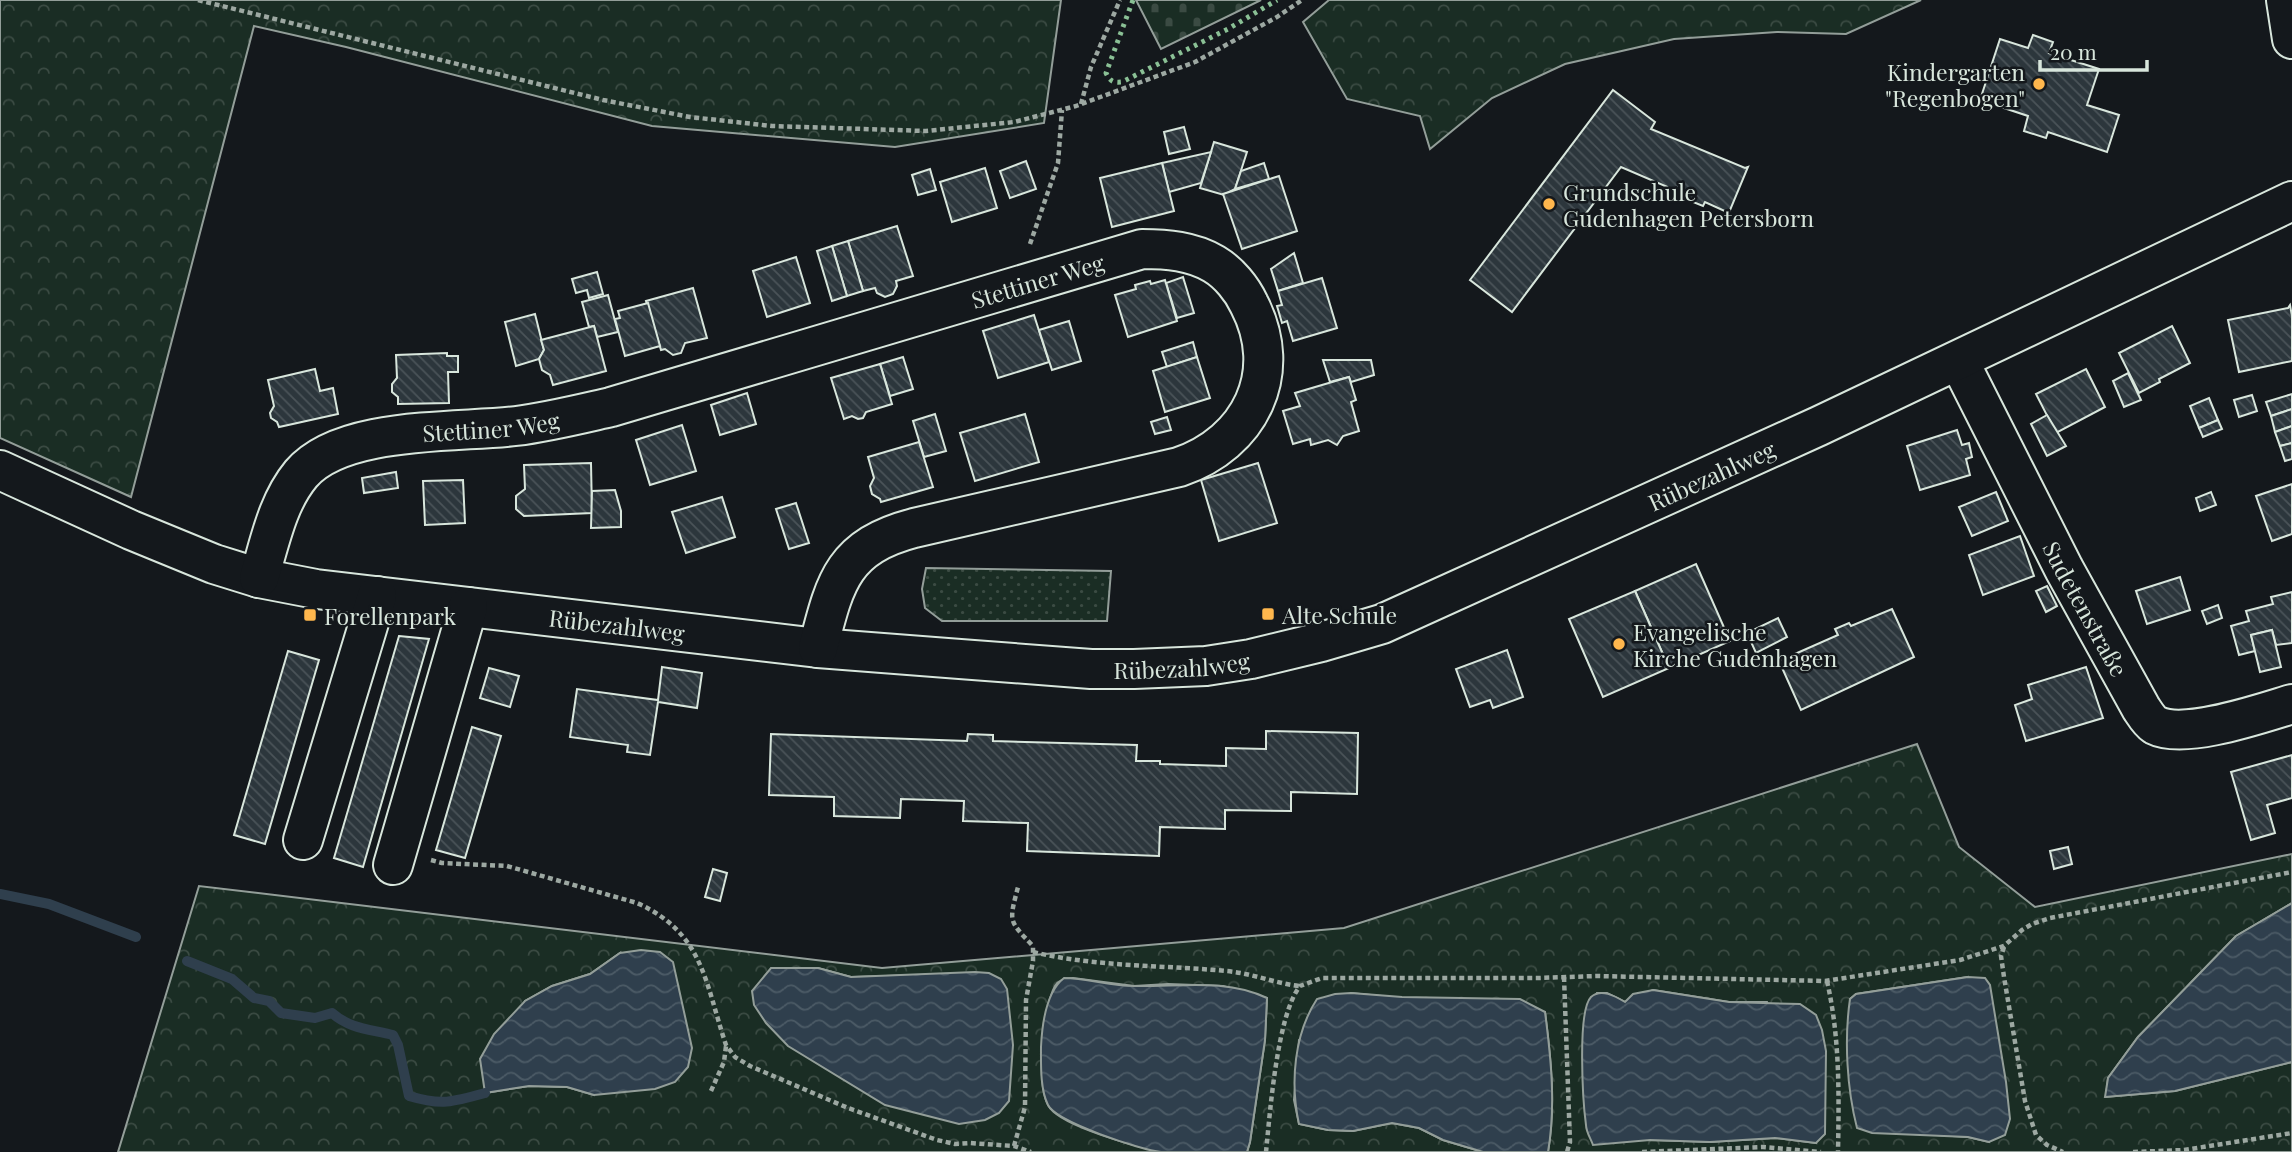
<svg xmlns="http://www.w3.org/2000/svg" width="2292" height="1152" font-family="'Playfair Display',serif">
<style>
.forest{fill:url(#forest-crowns);stroke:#939e99;stroke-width:2;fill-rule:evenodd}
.cemetery{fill:url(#cemetery-stones);stroke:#939e99;stroke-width:2}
.park{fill:url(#park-dots);stroke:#939e99;stroke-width:2}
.water{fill:url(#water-waves);stroke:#939e99;stroke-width:2}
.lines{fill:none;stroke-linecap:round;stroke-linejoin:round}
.stream{stroke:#2f3f4d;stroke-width:10}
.building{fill:url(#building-back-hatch);stroke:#d8e6dc;stroke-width:2}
.minor-casing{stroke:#d8e6dc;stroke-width:42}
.path{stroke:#9da8a2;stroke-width:4.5;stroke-dasharray:5 3.5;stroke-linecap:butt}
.minor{stroke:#14181c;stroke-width:38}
.hedge{stroke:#8ac095;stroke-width:5;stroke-dasharray:3.5 5;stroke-linecap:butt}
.poi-dot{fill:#ffb74d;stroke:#14181c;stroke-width:2.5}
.labels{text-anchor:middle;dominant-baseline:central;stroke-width:5;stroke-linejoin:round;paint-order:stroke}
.poi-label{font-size:23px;fill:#d8e6dc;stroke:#14181c;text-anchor:start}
.street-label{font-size:23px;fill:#d8e6dc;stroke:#14181c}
</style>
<defs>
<pattern id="forest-crowns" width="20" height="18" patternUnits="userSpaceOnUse" patternTransform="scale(1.75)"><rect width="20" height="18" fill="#1a2d24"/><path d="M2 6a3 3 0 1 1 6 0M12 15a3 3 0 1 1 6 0" fill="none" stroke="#3b4b43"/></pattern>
<pattern id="cemetery-stones" width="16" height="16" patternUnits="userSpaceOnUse" patternTransform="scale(1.75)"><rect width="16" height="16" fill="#1a2d24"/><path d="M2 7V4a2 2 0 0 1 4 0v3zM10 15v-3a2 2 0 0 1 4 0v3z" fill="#3b4b43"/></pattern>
<pattern id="park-dots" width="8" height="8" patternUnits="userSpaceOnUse" patternTransform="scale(1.75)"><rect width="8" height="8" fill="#1a2d24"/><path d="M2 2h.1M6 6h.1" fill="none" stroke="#3b4b43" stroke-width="1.8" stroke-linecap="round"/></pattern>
<pattern id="water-waves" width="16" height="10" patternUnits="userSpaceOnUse" patternTransform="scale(1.75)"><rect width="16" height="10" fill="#2f3f4d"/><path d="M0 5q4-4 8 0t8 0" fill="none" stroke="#4c5b66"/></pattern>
<pattern id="building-back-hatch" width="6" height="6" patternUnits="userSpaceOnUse" patternTransform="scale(1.75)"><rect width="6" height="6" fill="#2c363c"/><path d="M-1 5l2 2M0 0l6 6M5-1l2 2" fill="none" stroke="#4a5358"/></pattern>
</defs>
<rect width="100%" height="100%" fill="#14181c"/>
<g class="forest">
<polygon points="0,0 1061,0 1044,123 895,147 652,126 346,47 254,26 131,497 0,438"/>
<polygon points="1329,0 1921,0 1846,34 1777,32 1674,39 1565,64 1492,98 1430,149 1420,116 1347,99 1303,22"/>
<path d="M1917,744L1959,847L2035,907L2292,854V903L2236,936L2138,1037L2108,1078L2106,1097L2175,1091L2292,1062V1152H1548C1556,1106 1551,1058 1545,1012L1351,993L1299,1040L1294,1100L1299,1124L1328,1130L1353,1131L1392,1123L1419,1128L1443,1140L1483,1152H1247L1250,1142L1265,1040L1267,998L1223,986L1168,984L1134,986L1073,978C1066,978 1059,979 1055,986C1043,1007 1035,1088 1050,1108C1064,1127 1135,1146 1160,1152H118L199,886L882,968L1344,928ZM620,953L594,1095L567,1087L529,1086L485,1093L525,1001L552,986L590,974ZM818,968L851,977L989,973L752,991ZM1968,977L1989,1142L1968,1137L1906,1133L1850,999L1856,994ZM1653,990L1729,1002H1767L1816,1143L1775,1138L1710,1142L1650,1140L1586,1113L1583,1050L1597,993H1607L1625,1002Z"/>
</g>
<polygon class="cemetery" points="1136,0 1261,0 1161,49"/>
<polygon class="park" points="926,568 1111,571 1107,621 942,621 925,608 922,589"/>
<g class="water">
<polygon points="2292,903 2292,1062 2175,1091 2105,1097 2108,1078 2138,1037 2236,936"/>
<polygon points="641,950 660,952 673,962 692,1048 688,1067 675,1082 655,1089 594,1095 567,1087 529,1086 485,1093 480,1059 494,1034 525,1001 552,986 590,974 620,953"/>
<polygon points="771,968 818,968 851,977 975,972 989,973 1001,979 1007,989 1013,1045 1009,1101 999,1113 985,1120 959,1124 885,1105 788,1046 766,1023 754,1005 752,991"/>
<path d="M1968,977L1985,978L1990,985L2006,1082L2010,1119L2005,1135L1989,1142L1968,1137L1872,1133L1857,1128C1847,1089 1844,1040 1850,999L1856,994Z"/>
<path d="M1064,978C1087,978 1110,986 1134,986C1178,987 1226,978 1267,998L1265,1040L1250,1142L1247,1152C1218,1152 1189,1152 1161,1152C1141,1150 1056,1122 1048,1105C1040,1089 1041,1064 1041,1047C1042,1025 1046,992 1064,978Z"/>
<path d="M1653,990L1729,1002L1800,1004L1816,1015L1822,1030L1826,1051L1825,1134L1816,1143L1775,1138L1710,1142L1650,1140L1593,1145C1591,1139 1586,1132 1586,1125C1583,1103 1577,1011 1591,997C1601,988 1615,996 1625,1002L1633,994Z"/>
<path d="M1351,993L1402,997L1520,999L1545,1012C1551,1058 1556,1106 1548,1152H1483L1443,1140L1419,1128L1392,1123L1353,1131L1328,1130L1299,1124C1290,1083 1294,1034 1317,999L1335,994Z"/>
</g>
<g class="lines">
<g class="stream">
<polyline points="0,894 49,904 136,937"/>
<path d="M187,961L232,979L254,998L269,1001L281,1013L315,1018L332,1013C350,1029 370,1029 393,1035L398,1045L409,1096C443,1106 451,1102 485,1093"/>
</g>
</g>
<g class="building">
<polygon points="2033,35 2053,42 2049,53 2099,69 2087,105 2119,115 2107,152 2048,132 2046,138 2024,131 2028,116 1980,100 2000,39 2028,48"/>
<polygon points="1613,90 1655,122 1651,129 1745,168 1748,167 1728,215 1727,212 1705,202 1703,206 1683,198 1684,194 1621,167 1512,312 1470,280"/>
<polygon points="1184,127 1190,149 1169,154 1164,132"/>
<polygon points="1214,142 1247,152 1235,189 1224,195 1200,188"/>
<polygon points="1211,152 1201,183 1169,192 1162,163"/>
<polygon points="1026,161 1036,189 1010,198 1000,171"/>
<polygon points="1162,163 1174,211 1112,227 1100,178"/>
<polygon points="1264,163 1269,179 1235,189 1241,171"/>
<polygon points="985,168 997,208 952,222 940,182"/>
<polygon points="930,169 936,190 918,195 912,175"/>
<polygon points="1279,176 1297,231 1242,249 1223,194"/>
<polygon points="897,226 913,276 896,281 897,286 893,294 885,297 877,293 875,288 863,291 848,241"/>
<polygon points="848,241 863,291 847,296 832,246"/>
<polygon points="832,246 847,296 832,301 817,251"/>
<polygon points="1294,253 1303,283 1278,291 1271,269"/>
<polygon points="796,257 810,303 767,317 753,271"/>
<polygon points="597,272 603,294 589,298 587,290 576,293 572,279"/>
<polygon points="1183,277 1194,313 1177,318 1166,283"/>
<polygon points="1322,278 1337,328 1293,341 1287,321 1282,323 1277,306 1282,305 1278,291"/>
<polygon points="1165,280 1177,321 1128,337 1115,295 1136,289 1135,285 1150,281 1151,284"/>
<polygon points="693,288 707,338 685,343 681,353 673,355 665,349 661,350 646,301"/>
<polygon points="608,295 618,332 597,337 594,326 589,327 582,302"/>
<polygon points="648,303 660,346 625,356 615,319 620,318 618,311"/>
<polygon points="2290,305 2292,316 2292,361 2239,372 2228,320 2288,308"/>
<polygon points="535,314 544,350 539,359 516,366 505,322"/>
<polygon points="1034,315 1049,362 998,378 983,331"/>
<polygon points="1069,321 1081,361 1052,370 1039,330"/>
<polygon points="594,326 606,371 553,385 550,375 542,370 539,359 544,350 541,340"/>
<polygon points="2172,326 2190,363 2159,379 2160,382 2139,393 2119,353"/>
<polygon points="1193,342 1197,357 1167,367 1162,352"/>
<polygon points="447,353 447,356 458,356 458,372 448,372 449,403 398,404 398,397 392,392 392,384 397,378 396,355"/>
<polygon points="903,357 913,389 890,396 880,364"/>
<polygon points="1197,357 1210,398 1165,412 1153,371"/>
<polygon points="1323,360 1371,360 1374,375 1351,382 1349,377 1330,382"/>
<polygon points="880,364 892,404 866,412 863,418 858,419 852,416 844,419 831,378"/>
<polygon points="315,369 320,391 333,388 338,414 279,427 277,422 271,418 270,413 274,406 268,380"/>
<polygon points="2086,369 2105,407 2056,433 2036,394"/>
<polygon points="2128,373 2141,400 2124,407 2113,381"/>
<polygon points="1349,377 1356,400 1351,402 1359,431 1343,436 1337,445 1328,440 1311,445 1310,439 1293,444 1283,411 1300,406 1295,393"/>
<polygon points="747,393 756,424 720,435 711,405"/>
<polygon points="2292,394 2292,409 2271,416 2266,402"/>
<polygon points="2252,395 2257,411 2239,417 2234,400"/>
<polygon points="2209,398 2218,420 2199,428 2190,406"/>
<polygon points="2292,409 2292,426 2275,432 2271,416"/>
<polygon points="935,414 946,451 924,457 913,421"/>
<polygon points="1025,414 1039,462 975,481 960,433"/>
<polygon points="2047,415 2066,446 2047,456 2031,424"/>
<polygon points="1167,417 1171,430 1155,434 1151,422"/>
<polygon points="2218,420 2222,429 2203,437 2199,428"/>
<polygon points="682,425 696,471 650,485 636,440"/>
<polygon points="2292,426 2292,443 2280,446 2275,432"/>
<polygon points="1957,430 1962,445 1969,443 1972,457 1966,459 1970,475 1920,490 1907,446"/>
<polygon points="919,442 933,487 881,502 880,499 872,494 870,486 874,478 868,457"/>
<polygon points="2292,443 2292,459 2285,461 2280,446"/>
<polygon points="591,463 592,513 524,516 516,509 516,496 525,489 524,465"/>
<polygon points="1258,463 1277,523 1219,541 1201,480"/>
<polygon points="396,472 398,488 364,493 362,478"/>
<polygon points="463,480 465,523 425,525 423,481"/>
<polygon points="2292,484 2292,534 2272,541 2256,496"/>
<polygon points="615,490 621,511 621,527 591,528 592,491"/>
<polygon points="1996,492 2008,521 1972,536 1959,507"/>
<polygon points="2211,492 2216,505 2200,511 2196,498"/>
<polygon points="722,497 735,537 686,553 672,512"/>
<polygon points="796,503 809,543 789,549 776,509"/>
<polygon points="2020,536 2034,576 1983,595 1969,555"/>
<polygon points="1696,564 1730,641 1669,668 1635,591"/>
<polygon points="2180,577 2190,610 2147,624 2136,591"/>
<polygon points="2047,586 2057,606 2046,612 2036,591"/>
<polygon points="1635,591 1669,668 1603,697 1569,619"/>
<polygon points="2292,592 2292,643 2276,645 2272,630 2251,635 2255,651 2239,655 2231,626 2249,621 2246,611 2273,604 2271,597"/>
<polygon points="2218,605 2222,618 2207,624 2202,611"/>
<polygon points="1892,609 1914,657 1801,710 1779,661 1838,635 1835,629 1849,623 1851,626"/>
<polygon points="1778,618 1787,637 1756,653 1747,633"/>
<polygon points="2272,630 2281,667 2260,672 2251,635"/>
<polygon points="399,636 429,639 363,867 334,858"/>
<polygon points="1507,650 1523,697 1493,708 1490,700 1470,707 1456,669"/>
<polygon points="288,651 319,660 265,844 234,835"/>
<polygon points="662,667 702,673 697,708 658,702 650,755 627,752 628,745 570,737 577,689 658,700"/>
<polygon points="2086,667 2103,718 2026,741 2015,705 2032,699 2028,685"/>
<polygon points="489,668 519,676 510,707 480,698"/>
<polygon points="472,727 501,736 465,858 436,850"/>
<polygon points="1266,731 1358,733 1357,794 1291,792 1291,811 1225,810 1225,829 1160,827 1159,856 1027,851 1028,823 963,821 964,801 901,799 900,818 834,816 834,797 769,795 771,734 967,741 968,734 993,735 993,741 1137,745 1136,761 1160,761 1160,764 1226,766 1226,748 1266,749"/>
<polygon points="2292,755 2292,798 2267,805 2275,833 2251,840 2231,772"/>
<polygon points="2068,847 2072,864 2054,869 2050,851"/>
<polygon points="713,869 727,873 720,901 705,897"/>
</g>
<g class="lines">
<defs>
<g id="minor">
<polyline points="2286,0 2292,39"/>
<path id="s1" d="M1959,361L2064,569L2141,708C2145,714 2149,721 2155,725C2184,740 2259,714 2292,704"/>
<path id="s2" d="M0,470L131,530L214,564L259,578L316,589L818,648L960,659L1091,669H1134L1206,666L1251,659L1321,642L1382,624L1819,426L2292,201"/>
<path id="s3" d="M259,578C270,542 277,503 301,474C342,426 456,433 516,426C548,422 580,414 611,407L1142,249C1167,249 1192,251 1214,264C1229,273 1242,289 1249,304C1285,373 1250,443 1179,467L914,528C842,547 835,582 818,648"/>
<polyline points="303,840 377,596"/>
<polyline points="393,865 468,607"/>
</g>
</defs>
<use href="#minor" class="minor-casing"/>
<g class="path">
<polyline points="198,0 603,100 690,117 772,126 926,131 1014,122 1076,106 1195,62 1277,17 1302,0"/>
<polyline points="1081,104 1091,67 1120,0"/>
<polyline points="1030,244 1058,163 1062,110"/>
<path d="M431,860L442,863L507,866L637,903C704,933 705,983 726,1045L735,1057L750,1066L848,1108L937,1140L955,1144L970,1143L1014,1146L1031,1152"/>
<polyline points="2004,947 2001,956 2004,977 2025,1101 2036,1135 2047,1145 2063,1152"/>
<path d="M1033,952C1096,967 1162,965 1226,971C1251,973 1274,983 1299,986"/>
<polyline points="1564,977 1570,1142 1567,1152"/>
<path d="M1827,981C1840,1038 1839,1094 1838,1152"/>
<polyline points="711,1091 724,1062 726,1046"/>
<path d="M1014,1146L1025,1107L1026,1000L1033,961V946C1008,920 1009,922 1018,887"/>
<path d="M1266,1152C1270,1113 1277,1015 1300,986L1322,978H1538L1597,976L1825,981L1960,960L2004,946L2022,930L2032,924L2050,918L2292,872"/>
<polyline points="1642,1152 1763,1147 1821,1152"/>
<polyline points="2133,1152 2184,1150 2292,1133"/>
</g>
<use href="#minor" class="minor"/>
<path class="hedge" d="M1133,0L1106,73C1110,81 1113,83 1122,82L1228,29L1277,0"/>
</g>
<g class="poi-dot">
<circle cx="2039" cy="84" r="7"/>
<circle cx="1549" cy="204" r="7"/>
<rect x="1261" y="607" width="14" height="14" rx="3.5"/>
<rect x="303" y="608" width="14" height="14" rx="3.5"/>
<circle cx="1619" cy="644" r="7"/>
</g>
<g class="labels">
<g class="poi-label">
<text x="2025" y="71" text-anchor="end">Kindergarten<tspan x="2025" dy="26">"Regenbogen"</tspan></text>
<text x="1563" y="191">Grundschule<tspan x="1563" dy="26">Gudenhagen Petersborn</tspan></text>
<text x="1282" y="614">Alte Schule</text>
<text x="324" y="615">Forellenpark</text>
<text x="1633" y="631">Evangelische<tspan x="1633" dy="26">Kirche Gudenhagen</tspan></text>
</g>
<g class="street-label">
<text stroke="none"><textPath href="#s3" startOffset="880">Stettiner Weg</textPath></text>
<text stroke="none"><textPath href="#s3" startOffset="313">Stettiner Weg</textPath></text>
<text stroke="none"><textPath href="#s2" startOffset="1776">Rübezahlweg</textPath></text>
<text stroke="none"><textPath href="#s1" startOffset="278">Sudetenstraße</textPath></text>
<text stroke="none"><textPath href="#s2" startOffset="642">Rübezahlweg</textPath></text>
<text stroke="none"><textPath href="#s2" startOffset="1209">Rübezahlweg</textPath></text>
</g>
</g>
<path d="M2040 60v10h107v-10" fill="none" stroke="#d8e6dc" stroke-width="3.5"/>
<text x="2050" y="60" font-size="21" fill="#d8e6dc" stroke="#14181c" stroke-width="5" paint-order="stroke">20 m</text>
</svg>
